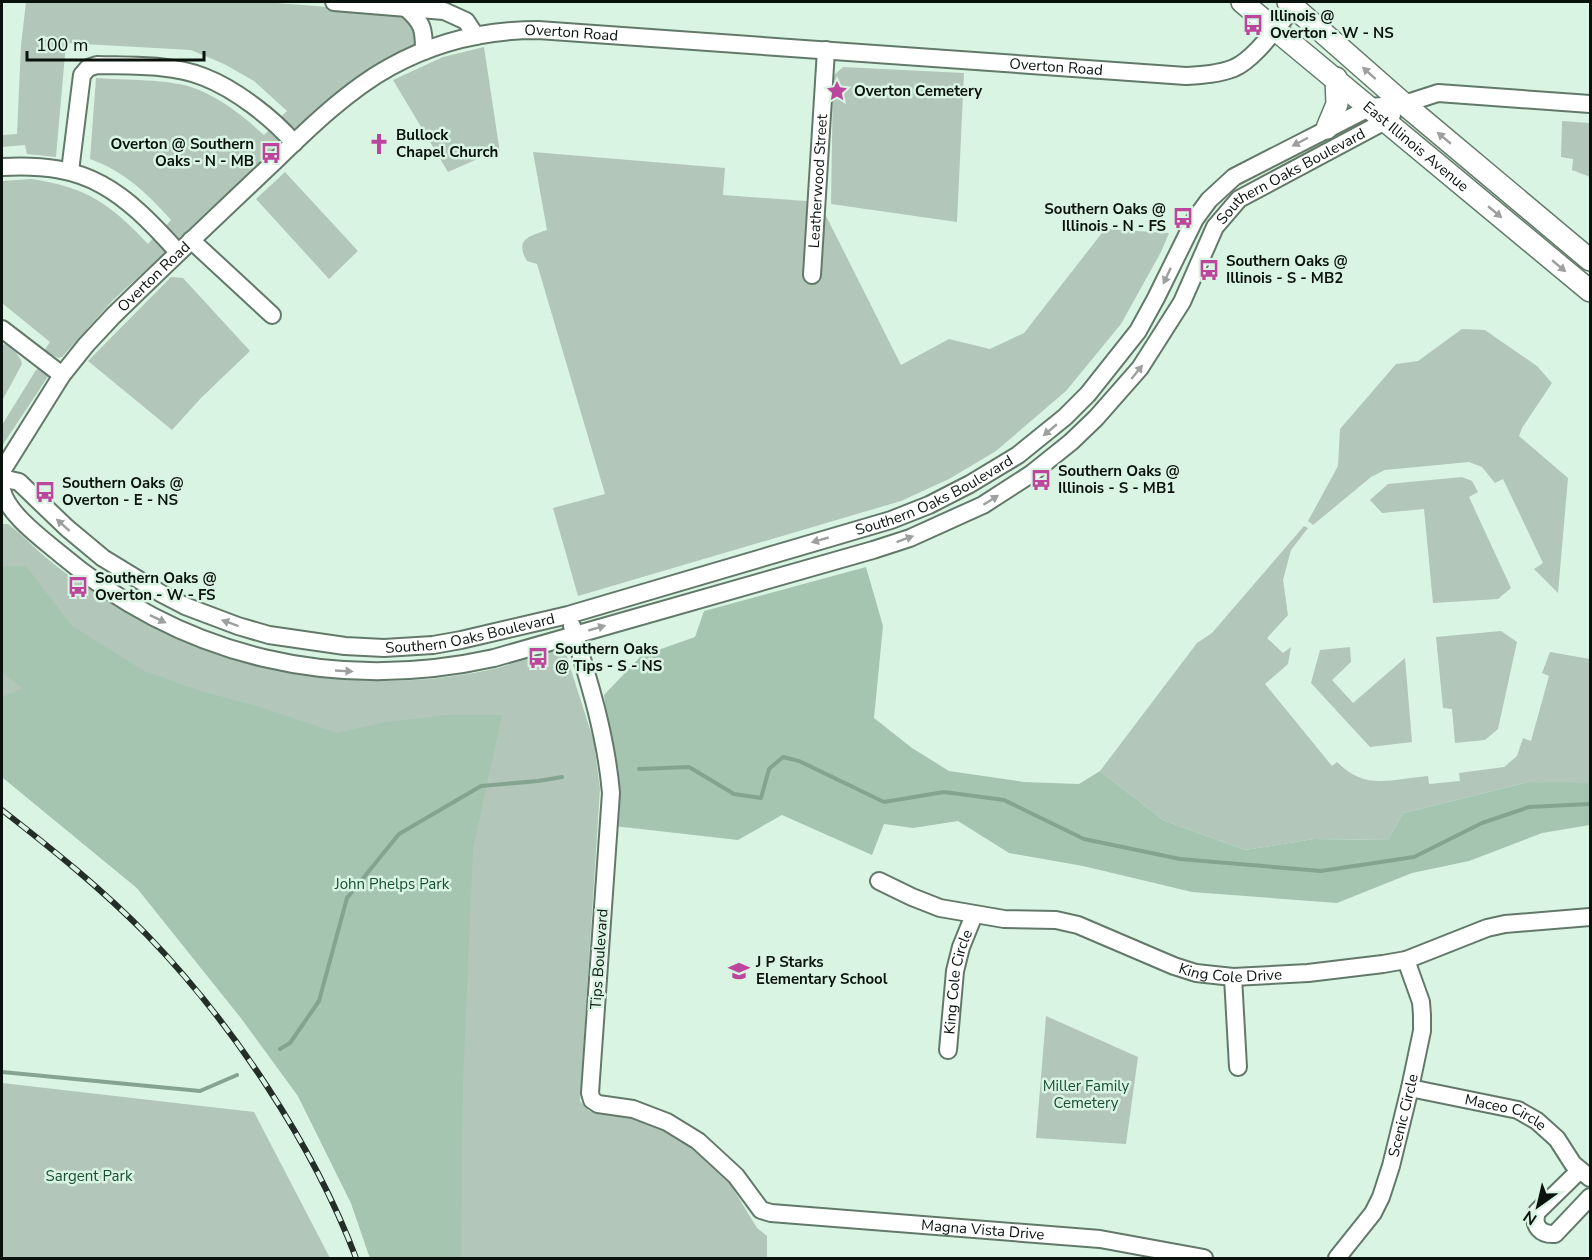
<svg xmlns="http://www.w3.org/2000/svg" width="1592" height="1260" font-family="'Nunito Sans',sans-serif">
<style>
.green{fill:#b2c6b9}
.forest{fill:#a5c5b1}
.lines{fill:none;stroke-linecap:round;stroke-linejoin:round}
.stream{stroke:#85a490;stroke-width:4}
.minor-casing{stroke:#62796a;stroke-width:20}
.major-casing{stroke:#62796a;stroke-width:24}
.minor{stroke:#fff;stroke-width:16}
.major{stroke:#fff;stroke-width:21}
.rail-casing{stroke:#232e28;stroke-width:6}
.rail{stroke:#daf4e3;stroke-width:4;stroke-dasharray:11;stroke-linecap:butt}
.oneway{fill:#9da09e}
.labels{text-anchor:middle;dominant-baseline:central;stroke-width:5;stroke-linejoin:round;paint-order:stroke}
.poi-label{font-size:15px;font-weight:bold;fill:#09120d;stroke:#daf4e3;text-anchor:start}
.street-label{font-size:15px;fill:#09120d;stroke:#daf4e3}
.park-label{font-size:15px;fill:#184e32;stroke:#daf4e3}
</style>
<rect width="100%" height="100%" fill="#daf4e3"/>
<g class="green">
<path d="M26,2H264L392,12C411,15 414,23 419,40L415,46L295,132L279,119L287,111L254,81L224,64L191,50L66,43L56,157L27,154L25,145L2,147V135L17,134L21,45Z"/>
<polygon points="484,47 500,153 482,157 448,172 393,80 443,57"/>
<polygon points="843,67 964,73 957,222 831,204 833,76"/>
<path d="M96,78C122,80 171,79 194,88C221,98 243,116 264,135L272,127L284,140L178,239L164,228L171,220C148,194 124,171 90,159Z"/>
<polygon points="1562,121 1590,123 1590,177 1572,170 1573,159 1561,157"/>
<path d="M533,152L725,168L723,195L819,202L901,365L949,339L990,349L1024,333L1105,229L1169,233L1161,252L1121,324L1066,391L996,451L949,479L901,501L578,596L553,508L605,494L537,264L527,261C514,239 530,236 547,230Z"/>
<polygon points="285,172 358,251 329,279 256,199"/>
<path d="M31,179C87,187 110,204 148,244L155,236L167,251L113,300L62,357L58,358L44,351L50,342L2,303V181Z"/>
<polygon points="171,277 183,278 250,351 201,398 172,430 88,361"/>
<polygon points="1462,329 1485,330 1537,366 1552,383 1522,428 1519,436 1568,478 1558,593 1534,569 1543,563 1503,479 1495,483 1482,467 1469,462 1385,470 1371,477 1313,525 1308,521 1338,466 1340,429 1396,364 1418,361"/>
<polygon points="8,341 21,360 22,364 2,401 2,346"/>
<polygon points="41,367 49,375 47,378 2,446 2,425 36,370"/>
<polygon points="1462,477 1472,481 1478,492 1469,497 1511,588 1498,599 1433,603 1424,509 1382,513 1370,500 1388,484"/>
<path d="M2,524H8C23,535 35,549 49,560C65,574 84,585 102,596C216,669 350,698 484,671C508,666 531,657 554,651L561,650L566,654L594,742L600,789L580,1101L589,1111L622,1116L645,1123L669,1132L690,1145L711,1163L729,1182L757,1228L767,1236V1258H370L351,1203L298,1096L241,1018L137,888L2,777Z"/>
<path d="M1304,526L1308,528L1291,550L1283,580L1288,615L1267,638L1283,653L1291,647L1288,664L1265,684L1332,766L1337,762C1365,791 1391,779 1428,776L1429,784L1460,781L1459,773L1504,767L1517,756L1523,738L1531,741L1549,676L1542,673L1550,652L1590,659V785L1528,782L1403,813L1388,840L1314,839L1245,850L1163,820L1100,771L1197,643L1212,633Z"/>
<polygon points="1501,631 1517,642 1498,729 1485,740 1455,743 1452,709 1443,708 1436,637"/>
<polygon points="1350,647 1351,662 1332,680 1353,703 1405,658 1412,742 1370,747 1311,683 1320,650"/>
<polygon points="1046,1016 1138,1057 1126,1144 1036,1138"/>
<polygon points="2,1083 254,1112 330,1258 2,1258"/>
</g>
<g class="forest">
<polygon points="2,566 26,566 72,626 144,671 201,691 260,707 337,733 386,722 447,715 502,715 473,849 463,1081 461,1258 370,1258 351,1203 298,1096 241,1018 137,888 2,777 2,697 23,688 2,673"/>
<polygon points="866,567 883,626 874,718 912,748 949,771 1024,782 1079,784 1100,771 1163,820 1245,850 1314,839 1388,840 1403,813 1528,782 1590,783 1590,825 1542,833 1469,861 1412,873 1337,903 1192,892 1083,866 1009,853 958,821 913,828 884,824 872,855 782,815 738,840 614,826 609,734 604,695 641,656 695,637 704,611"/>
</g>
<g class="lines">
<g class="stream">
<polyline points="639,769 689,767 734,794 761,798 769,769 783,757 799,761 884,802 944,792 1004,800 1084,839 1180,859 1321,871 1414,857 1482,823 1529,807 1590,804"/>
<polyline points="280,1049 290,1043 319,1001 347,898 399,834 481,786 538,781 562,777"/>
<polyline points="2,1072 200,1091 237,1075"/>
</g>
<defs>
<g id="minor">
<polyline points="334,2 444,11 466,21 476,36"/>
<path d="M406,8C423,23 424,29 424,51"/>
<path d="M2,167C88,162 122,190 178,252"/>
<path d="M70,171L82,75L88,68L97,65C132,66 172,64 204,77C235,89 273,118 294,143"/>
<polyline points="191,240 272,315"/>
<path id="s1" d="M812,275L826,50"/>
<polyline points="2,329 62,375"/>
<path id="s2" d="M2,471L62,375L86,345L113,316C166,264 220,213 274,162C308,129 348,90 390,67C435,42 486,30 538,30L1186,76C1202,75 1219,74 1234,68C1255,59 1278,25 1294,7"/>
<path id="s3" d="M2,478L19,482L67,528L103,558L162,594L185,606L238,626L269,635L345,646L384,648L433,645L461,640L568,615L891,520L929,505L970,484L1018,455L1065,417L1088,394L1138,331L1156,298L1195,219L1209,200L1234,177L1371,107L1404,104L1438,93L1590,104"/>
<path id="s4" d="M2,490C7,513 41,538 59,553C183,658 336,693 494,658L873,550L910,538L983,505L1031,474L1071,442L1096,418L1140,368L1182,302L1215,227L1239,199L1387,120L1392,115"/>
<path id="s5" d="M572,626C589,681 606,735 611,793L590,1093L592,1100L598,1104L633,1109L667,1122L698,1141L736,1176L761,1210L771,1213L1100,1239L1204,1258"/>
<path id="s6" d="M879,881L912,897L940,908L1004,919L1056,920L1078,925L1174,966L1196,973L1233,977L1308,973L1383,964L1406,960L1487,928L1505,924L1590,917"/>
<polyline points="1233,977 1238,1067"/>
<path id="s7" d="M948,1050L955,971L961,947L974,915"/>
<path id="s8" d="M1410,1088L1518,1110L1537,1121L1557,1139L1573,1164L1590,1178"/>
<path d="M1580,1170L1537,1212C1532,1226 1541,1235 1555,1234L1590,1197"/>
<path id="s9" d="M1337,1258L1373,1213L1381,1197L1391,1166L1410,1088L1422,1031V1015L1421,1002L1406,960"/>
</g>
<g id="major">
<path id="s10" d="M1242,2L1590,291"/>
<polyline points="1288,2 1404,104 1590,260"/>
<polyline points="1327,128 1337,104 1336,78"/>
</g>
</defs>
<use href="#minor" class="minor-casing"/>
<use href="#major" class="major-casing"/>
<use href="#minor" class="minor"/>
<use href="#major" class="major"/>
<defs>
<path id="rail" d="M2,810C52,849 102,889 147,935C232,1023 313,1144 356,1258"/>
</defs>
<use href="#rail" class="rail-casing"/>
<use href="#rail" class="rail"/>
</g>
<defs><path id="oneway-solid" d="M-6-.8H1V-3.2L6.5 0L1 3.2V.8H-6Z" transform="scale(1.5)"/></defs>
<g class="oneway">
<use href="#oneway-solid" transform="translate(1369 73) rotate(-138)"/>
<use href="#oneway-solid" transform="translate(1444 138) rotate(-140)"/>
<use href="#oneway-solid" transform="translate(1300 142) rotate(152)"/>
<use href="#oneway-solid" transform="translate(1495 212) rotate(40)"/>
<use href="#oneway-solid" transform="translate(1559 266) rotate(40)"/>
<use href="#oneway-solid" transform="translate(1167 276) rotate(115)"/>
<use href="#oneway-solid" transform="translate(1137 372) rotate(-51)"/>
<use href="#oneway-solid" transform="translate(1050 430) rotate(140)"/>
<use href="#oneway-solid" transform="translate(991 500) rotate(-32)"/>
<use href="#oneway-solid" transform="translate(63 525) rotate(-138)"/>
<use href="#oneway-solid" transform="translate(905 539) rotate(-20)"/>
<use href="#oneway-solid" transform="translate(820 540) rotate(164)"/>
<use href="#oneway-solid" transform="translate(158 619) rotate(26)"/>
<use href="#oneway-solid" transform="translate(230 623) rotate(-160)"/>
<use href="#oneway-solid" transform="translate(597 628) rotate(-16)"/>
<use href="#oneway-solid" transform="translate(344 671) rotate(3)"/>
</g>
<defs>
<symbol id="bus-bare" viewBox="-9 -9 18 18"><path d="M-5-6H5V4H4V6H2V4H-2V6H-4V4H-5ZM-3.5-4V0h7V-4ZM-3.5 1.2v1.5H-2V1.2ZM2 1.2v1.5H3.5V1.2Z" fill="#bd469d" stroke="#daf4e3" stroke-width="2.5" paint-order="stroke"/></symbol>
<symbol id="sight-bare" viewBox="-9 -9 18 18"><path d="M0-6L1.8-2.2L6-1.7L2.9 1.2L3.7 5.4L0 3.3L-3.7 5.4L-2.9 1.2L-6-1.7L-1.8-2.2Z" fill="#bd469d" stroke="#daf4e3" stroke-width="2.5" paint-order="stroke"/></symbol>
<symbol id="church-bare" viewBox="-9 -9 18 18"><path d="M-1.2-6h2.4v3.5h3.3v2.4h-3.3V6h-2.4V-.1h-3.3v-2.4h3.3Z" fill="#bd469d" stroke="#daf4e3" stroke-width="2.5" paint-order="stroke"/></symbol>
<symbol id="school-bare" viewBox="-9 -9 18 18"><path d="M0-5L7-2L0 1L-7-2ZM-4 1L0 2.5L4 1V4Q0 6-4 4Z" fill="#bd469d" stroke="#daf4e3" stroke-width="2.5" paint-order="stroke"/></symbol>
</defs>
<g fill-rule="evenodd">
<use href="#bus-bare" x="1238" y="10" width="30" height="30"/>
<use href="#sight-bare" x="822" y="76" width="30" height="30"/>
<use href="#church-bare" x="364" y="129" width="30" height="30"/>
<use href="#bus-bare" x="256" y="138" width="30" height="30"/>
<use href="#bus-bare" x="1168" y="203" width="30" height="30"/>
<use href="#bus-bare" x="1194" y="255" width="30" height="30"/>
<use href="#bus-bare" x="1026" y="465" width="30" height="30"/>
<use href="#bus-bare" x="30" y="477" width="30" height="30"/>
<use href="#bus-bare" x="63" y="572" width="30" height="30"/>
<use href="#bus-bare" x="523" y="643" width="30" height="30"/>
<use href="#school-bare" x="724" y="956" width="30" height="30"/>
</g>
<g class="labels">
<g class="poi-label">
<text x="1270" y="16">Illinois @<tspan x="1270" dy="17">Overton - W - NS</tspan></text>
<text x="854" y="91">Overton Cemetery</text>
<text x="396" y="135">Bullock<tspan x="396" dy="17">Chapel Church</tspan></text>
<text x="254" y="144" text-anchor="end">Overton @ Southern<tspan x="254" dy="17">Oaks - N - MB</tspan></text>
<text x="1166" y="209" text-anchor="end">Southern Oaks @<tspan x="1166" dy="17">Illinois - N - FS</tspan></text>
<text x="1226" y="261">Southern Oaks @<tspan x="1226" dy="17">Illinois - S - MB2</tspan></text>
<text x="1058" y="471">Southern Oaks @<tspan x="1058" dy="17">Illinois - S - MB1</tspan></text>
<text x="62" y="483">Southern Oaks @<tspan x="62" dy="17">Overton - E - NS</tspan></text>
<text x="95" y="578">Southern Oaks @<tspan x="95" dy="17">Overton - W - FS</tspan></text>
<text x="555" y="649">Southern Oaks<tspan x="555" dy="17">@ Tips - S - NS</tspan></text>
<text x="756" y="962">J P Starks<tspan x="756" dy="17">Elementary School</tspan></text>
</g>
<g class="street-label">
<text stroke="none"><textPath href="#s2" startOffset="752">Overton Road</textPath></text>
<text stroke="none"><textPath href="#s2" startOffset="1238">Overton Road</textPath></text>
<text stroke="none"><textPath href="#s10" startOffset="226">East Illinois Avenue</textPath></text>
<text stroke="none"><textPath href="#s4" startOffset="1526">Southern Oaks Boulevard</textPath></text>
<text stroke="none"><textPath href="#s1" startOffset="94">Leatherwood Street</textPath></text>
<text stroke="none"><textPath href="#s2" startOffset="248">Overton Road</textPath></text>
<text stroke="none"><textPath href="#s3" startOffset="1004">Southern Oaks Boulevard</textPath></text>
<text stroke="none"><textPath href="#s3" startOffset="518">Southern Oaks Boulevard</textPath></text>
<text transform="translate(599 959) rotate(-86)">Tips Boulevard</text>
<text stroke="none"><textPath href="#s6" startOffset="368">King Cole Drive</textPath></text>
<text stroke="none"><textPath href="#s7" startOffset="69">King Cole Circle</textPath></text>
<text stroke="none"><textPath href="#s9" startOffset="160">Scenic Circle</textPath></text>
<text stroke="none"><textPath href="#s8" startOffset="99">Maceo Circle</textPath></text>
<text stroke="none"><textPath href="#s5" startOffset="912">Magna Vista Drive</textPath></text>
</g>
<g class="park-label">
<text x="392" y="884">John Phelps Park</text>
<text x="1086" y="1086">Miller Family<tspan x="1086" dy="17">Cemetery</tspan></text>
<text x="89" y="1176">Sargent Park</text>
</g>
</g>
<rect width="1592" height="1260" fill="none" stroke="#09120d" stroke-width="6"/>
<g transform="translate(1538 1206) rotate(214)" stroke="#daf4e3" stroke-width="4.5" paint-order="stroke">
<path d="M0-4.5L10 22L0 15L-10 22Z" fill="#09120d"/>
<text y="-9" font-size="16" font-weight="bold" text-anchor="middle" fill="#09120d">N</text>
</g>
<path d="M27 51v9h177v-9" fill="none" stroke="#09120d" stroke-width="3"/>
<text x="36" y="51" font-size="18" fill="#09120d" stroke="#daf4e3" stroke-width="4.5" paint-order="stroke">100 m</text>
</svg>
